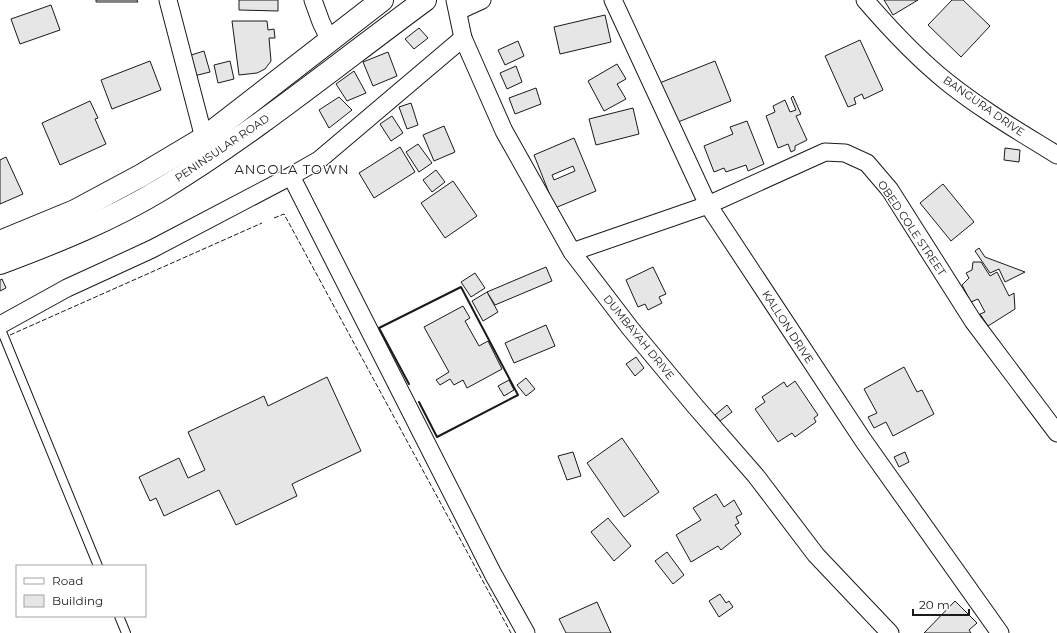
<svg xmlns="http://www.w3.org/2000/svg" width="1057" height="633" font-family="Montserrat,sans-serif">
<style>
.building{fill:#e6e6e6;stroke:#1a1a1a;fill-rule:evenodd}
.lines{fill:none;stroke-linecap:round;stroke-linejoin:round}
.service-casing{stroke:#1a1a1a;stroke-width:10}
.minor-casing{stroke:#1a1a1a;stroke-width:19}
.primary-casing{stroke:#1a1a1a;stroke-width:24}
.service{stroke:#fff;stroke-width:8}
.minor{stroke:#fff;stroke-width:17}
.primary{stroke:#fff;stroke-width:22}
.fence{stroke:#1a1a1a;stroke-width:1;stroke-dasharray:5 2;stroke-linecap:butt}
.wall{stroke:#1a1a1a;stroke-width:2}
.labels{text-anchor:middle;dominant-baseline:central;stroke-width:3;stroke-linejoin:round;paint-order:stroke}
.street-label{font-size:11px;fill:#1a1a1a;stroke:#fff}
.quarter-label{font-size:13px;letter-spacing:1px;fill:#1a1a1a;stroke:#fff}
</style>
<rect width="100%" height="100%" fill="#fff"/>
<g class="building">
<polygon points="96,0 137,0 138,2 96,2"/>
<polygon points="239,0 278,0 278,11 239,10"/>
<polygon points="884,0 918,0 893,15"/>
<polygon points="952,0 963,0 990,26 961,57 928,25"/>
<polygon points="51,5 60,30 20,44 11,19"/>
<polygon points="605,15 611,42 560,54 554,27"/>
<polygon points="232,21 267,21 268,30 274,29 275,38 269,38 271,61 265,69 257,73 239,75"/>
<polygon points="419,28 428,38 414,49 405,39"/>
<polygon points="860,40 883,90 864,99 862,94 854,98 856,104 848,107 825,56"/>
<polygon points="518,41 524,56 505,65 498,50"/>
<polygon points="204,51 210,72 190,77 185,57"/>
<polygon points="388,52 397,76 373,86 363,62"/>
<polygon points="150,61 161,90 112,109 101,80"/>
<polygon points="230,61 234,79 218,83 214,65"/>
<polygon points="715,61 731,101 673,124 657,84"/>
<polygon points="617,64 626,79 617,84 626,99 604,111 588,81"/>
<polygon points="516,66 522,82 507,89 500,73"/>
<polygon points="354,71 366,93 347,101 336,84"/>
<polygon points="536,88 541,104 515,114 509,98"/>
<polygon points="793,96 801,114 796,116 807,140 795,146 795,150 791,152 788,144 778,148 766,116 775,112 773,106 785,100 790,112 796,110 791,98"/>
<polygon points="339,97 352,110 329,128 319,110"/>
<polygon points="90,101 98,118 95,119 106,144 60,165 42,123"/>
<polygon points="411,103 418,125 407,129 399,107"/>
<polygon points="633,108 639,134 596,145 589,119"/>
<polygon points="392,116 403,133 391,141 380,124"/>
<polygon points="747,121 764,164 748,171 746,165 726,172 724,168 714,172 704,146 733,134 730,127"/>
<polygon points="444,126 455,152 434,161 423,135"/>
<path d="M574,138L596,191L555,208L534,155ZM573,166L575,171L554,180L552,175Z"/>
<polygon points="418,144 432,163 419,172 406,152"/>
<polygon points="400,147 415,172 374,198 359,173"/>
<polygon points="1005,148 1020,150 1019,162 1004,160"/>
<polygon points="6,157 23,194 0,204 0,160"/>
<polygon points="436,170 445,182 432,192 423,180"/>
<polygon points="453,181 477,216 445,238 421,203"/>
<polygon points="943,184 974,222 951,241 920,203"/>
<polygon points="979,248 985,257 1025,272 1005,282 999,269 990,273 975,251"/>
<polygon points="973,262 981,262 990,276 997,272 1009,296 1014,293 1015,309 988,326 980,314 985,312 978,299 971,302 962,285 969,278 966,273 972,270"/>
<polygon points="546,267 552,281 495,305 487,292"/>
<polygon points="653,267 666,294 659,297 662,303 648,310 645,304 638,307 626,280"/>
<polygon points="475,273 485,288 471,297 461,282"/>
<polygon points="2,279 6,288 0,291 0,280"/>
<polygon points="487,292 498,312 483,321 472,301"/>
<polygon points="463,306 470,318 465,321 479,346 488,341 502,369 467,388 463,380 454,385 450,379 440,385 436,380 449,372 424,327"/>
<polygon points="546,325 555,346 514,363 505,343"/>
<polygon points="636,357 644,368 635,376 626,364"/>
<polygon points="904,367 917,392 922,390 934,414 893,436 886,422 874,428 868,417 877,413 864,389"/>
<polygon points="327,377 361,451 292,484 297,496 236,525 219,490 164,516 156,498 150,501 139,477 179,458 188,478 205,470 188,432 264,396 268,406"/>
<polygon points="526,378 535,389 526,396 517,385"/>
<polygon points="509,380 514,390 504,396 498,386"/>
<polygon points="795,381 818,415 814,418 816,422 795,437 792,433 778,442 755,409 765,402 762,397 784,382 787,387"/>
<polygon points="727,405 732,412 720,421 715,415"/>
<polygon points="622,438 659,492 624,517 587,463"/>
<polygon points="573,452 581,476 567,480 558,456"/>
<polygon points="905,452 909,462 899,467 894,457"/>
<polygon points="716,494 724,507 734,500 742,514 736,517 739,523 735,525 741,534 721,550 718,546 691,562 676,535 701,520 693,508"/>
<polygon points="608,518 631,546 614,561 591,532"/>
<polygon points="667,552 684,575 673,584 655,561"/>
<polygon points="720,594 726,603 729,601 733,607 719,617 709,601"/>
<polygon points="955,601 977,623 969,630 971,633 924,633"/>
<polygon points="597,602 611,633 566,633 559,619"/>
</g>
<g class="lines">
<defs>
<g id="service">
<polyline points="0,327 98,566"/>
<polyline points="119,616 126,633"/>
</g>
<g id="minor">
<polyline points="168,0 204,138"/>
<polyline points="313,0 321,22 330,41"/>
<polyline points="455,0 463,38 504,131 572,252 630,328 695,406 756,476 816,555 890,633"/>
<polyline points="613,0 708,205 863,440 1000,633"/>
<path d="M865,0C890,29 917,58 947,82C982,110 1020,132 1057,155"/>
<polyline points="458,11 482,0"/>
<polyline points="291,176 493,574 526,633"/>
<polyline points="572,252 708,205 825,152 845,153 867,163 890,190 973,321 1057,433"/>
<polyline points="0,325 67,288 152,249 291,176 319,160 463,38"/>
</g>
<g id="primary">
<polyline points="0,242 75,211 142,175 204,138 382,0"/>
<path d="M0,263C56,242 111,220 162,189C254,133 338,64 425,0"/>
</g>
</defs>
<use href="#service" class="service-casing"/>
<use href="#minor" class="minor-casing"/>
<use href="#primary" class="primary-casing"/>
<use href="#service" class="service"/>
<use href="#minor" class="minor"/>
<use href="#primary" class="primary"/>
<g class="fence">
<polyline points="274,218 284,214 511,633"/>
<polyline points="10,335 262,223"/>
</g>
<polyline class="wall" points="409,384 379,328 461,287 518,395 437,437 419,402"/>
</g>
<g class="labels">
<g class="street-label">
<text transform="translate(984 106) rotate(35)">BANGURA DRIVE</text>
<text transform="translate(222 148) rotate(-34)">PENINSULAR ROAD</text>
<text transform="translate(912 228) rotate(56)">OBED COLE STREET</text>
<text transform="translate(788 327) rotate(57)">KALLON DRIVE</text>
<text transform="translate(639 337) rotate(51)">DUMBAYAH DRIVE</text>
</g>
<g class="quarter-label">
<text x="292" y="169">ANGOLA TOWN</text>
</g>
</g>
<rect x="16" y="565" width="130" height="52" fill="#ffffff" stroke="#a3a3a3"/>
<rect x="24" y="578" width="20" height="6" fill="#ffffff" stroke="#a3a3a3"/>
<text x="52" y="585" font-size="12" fill="#1a1a1a">Road</text>
<rect x="24" y="595" width="20" height="12" fill="#e6e6e6" stroke="#a3a3a3"/>
<text x="52" y="605" font-size="12" fill="#1a1a1a">Building</text>
<path d="M913 609v6h56v-6" fill="none" stroke="#1a1a1a" stroke-width="2"/>
<text x="919" y="609" font-size="12" fill="#1a1a1a" stroke="#ffffff" stroke-width="3" paint-order="stroke">20 m</text>
</svg>
